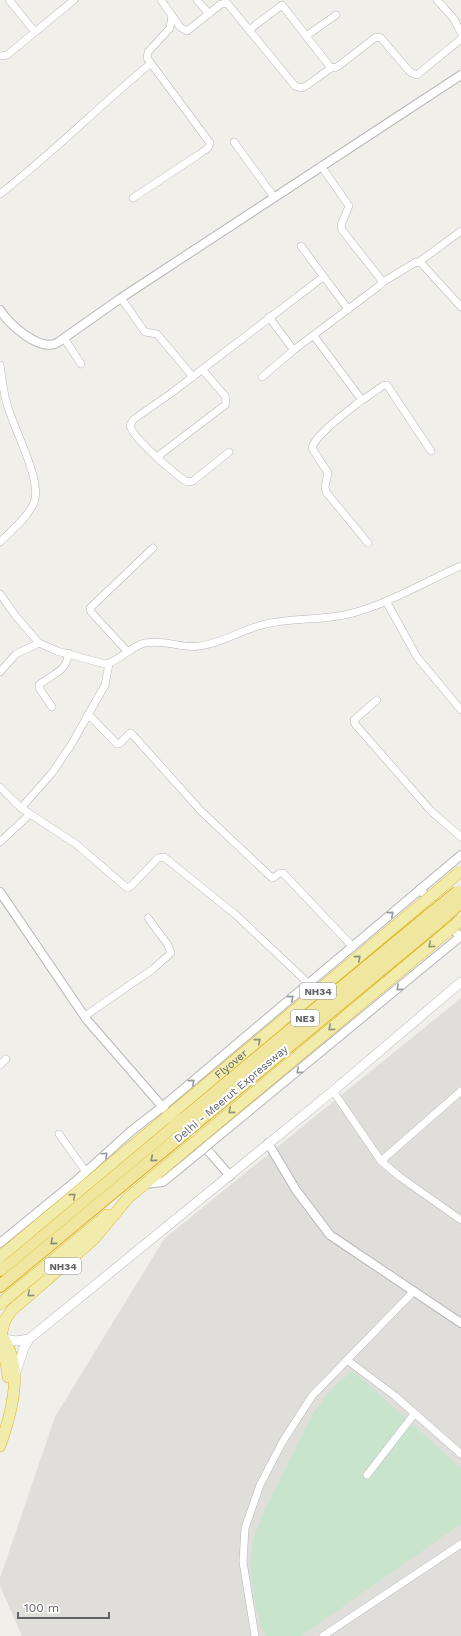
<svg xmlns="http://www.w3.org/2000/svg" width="461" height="1636" font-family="'Work Sans',sans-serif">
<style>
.industrial{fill:#dfdedb}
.green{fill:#c9e4cc}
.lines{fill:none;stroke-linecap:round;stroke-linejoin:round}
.minor-casing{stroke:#b6b7bb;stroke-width:8}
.tertiary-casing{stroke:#b6b7bb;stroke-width:10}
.secondary-casing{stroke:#b7b9be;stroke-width:10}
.trunk-casing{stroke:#dbb71e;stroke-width:12}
.motorway-casing{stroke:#dbb71e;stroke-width:14}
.minor{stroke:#fff;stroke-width:7}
.tertiary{stroke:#fff;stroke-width:8}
.secondary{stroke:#fff;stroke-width:9}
.trunk{stroke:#f2ecac;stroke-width:11}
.motorway{stroke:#f0e69f;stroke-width:12}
.tertiary-bridge-casing{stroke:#b6b7bb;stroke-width:10;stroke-linecap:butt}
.trunk-bridge-casing{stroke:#dbb71e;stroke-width:12;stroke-linecap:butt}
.motorway-bridge-casing{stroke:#dbb71e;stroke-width:14;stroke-linecap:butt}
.tertiary-bridge{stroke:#fff;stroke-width:8}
.trunk-bridge{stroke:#f2ecac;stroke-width:11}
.motorway-bridge{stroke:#f0e69f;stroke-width:12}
.oneway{stroke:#98999c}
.oneway2{stroke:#93927f}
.oneway3{stroke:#8b8a78}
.labels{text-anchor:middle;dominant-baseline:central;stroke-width:4;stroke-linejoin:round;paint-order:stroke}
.shield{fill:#fff;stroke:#909195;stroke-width:1}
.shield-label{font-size:10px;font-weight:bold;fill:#606267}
.street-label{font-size:11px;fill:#606267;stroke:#fff}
</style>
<rect width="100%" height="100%" fill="#f0efe9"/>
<polygon class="industrial" points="461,998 461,1636 22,1636 0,1586 0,1578 55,1417 164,1239"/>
<polygon class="green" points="353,1371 461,1468 461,1524 301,1636 265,1636 256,1609 250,1569 253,1539 265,1509 313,1413 334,1386"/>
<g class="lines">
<defs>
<g id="minor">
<polyline points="9,0 35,32"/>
<polyline points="161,0 180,27 187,31 221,4 227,3 295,86 301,88 306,86 331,68 337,67 376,37 381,38 410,72 417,75 461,39"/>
<polyline points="197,0 209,14"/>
<polyline points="437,0 454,19 461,33"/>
<polyline points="249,30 282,5 331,68"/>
<polyline points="306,36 336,15"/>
<polyline points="0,56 7,55 74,0"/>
<polyline points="234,142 274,197"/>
<polyline points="321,166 349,206 341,225 342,230 383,282"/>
<path d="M0,194C53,153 99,106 150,64"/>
<polyline points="133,198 198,155 208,148 210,143 147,58 148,52 170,28 172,16"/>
<polyline points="301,246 348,309"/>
<polyline points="419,262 461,231"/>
<polyline points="121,298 145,332 157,334 193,377"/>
<polyline points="269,317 292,348 295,349"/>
<polyline points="314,336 361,399 364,399 384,385 387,385 431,451"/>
<polyline points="64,338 81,364"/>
<path d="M0,365C2,378 3,391 7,404C13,428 43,481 34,503C27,518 11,531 0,542"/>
<polyline points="262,377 295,349 379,286 383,282 416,262 422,264 461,307"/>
<path d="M363,399C351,409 315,434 312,448L328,473L325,487L326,492L368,543"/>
<path d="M229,452L193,481L187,482C176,475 131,437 130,425L134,419L170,394L323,277"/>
<polyline points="157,457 225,405 226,400 225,396 202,369"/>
<path d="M0,594L15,615L39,643L57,651L105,664C117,663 129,647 145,643C166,639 181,649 199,646C221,644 241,630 262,625C291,617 321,621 349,614C389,604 424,582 461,566"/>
<polyline points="386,601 417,657 461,710"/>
<polyline points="127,651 91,612 90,608 153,548"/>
<polyline points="0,672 16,654 39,643"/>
<polyline points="377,700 354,720 355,724 431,811 461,837"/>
<path d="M52,707L39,688V685C51,674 68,672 68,653"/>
<polyline points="88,714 117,744 119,744 130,733 132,734 201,811 271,877 273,878 280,873 283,873 353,947"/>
<polyline points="0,787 21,808 76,844 127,888 131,886 158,858 164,857 236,915 308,983"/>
<polyline points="21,808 52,773 71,745 105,685 109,664"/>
<polyline points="0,842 29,815"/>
<polyline points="85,1016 153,969 171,953 168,945 148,918"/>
<polyline points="0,1065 6,1059"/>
<polyline points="333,1091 381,1161 400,1177 461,1220"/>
<polyline points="59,1134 86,1172"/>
<polyline points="381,1161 461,1091"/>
<polyline points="347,1360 395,1396 461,1454"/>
<polyline points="367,1475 415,1413"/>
<polyline points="255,1636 243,1562 245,1528 260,1485 283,1441 312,1396 413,1292"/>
<polyline points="323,1636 461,1544"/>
</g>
<g id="tertiary">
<path d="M0,310C9,324 39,352 57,343L121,298L461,75"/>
<polyline points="420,889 460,937"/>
<polyline points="0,892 87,1020 166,1111"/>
<polyline points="183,1127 212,1155 230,1176"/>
<polyline points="268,1143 296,1190 330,1235 461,1323"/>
<polyline points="209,1144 461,936"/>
<polyline points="145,1184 163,1182 201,1151"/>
<polyline points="0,1243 77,1180 130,1132 162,1107 461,855"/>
</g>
<g id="secondary">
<polyline points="4,1339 16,1341 29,1339"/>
<polyline points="15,1375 24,1348 29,1339 333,1091 461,982"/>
</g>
<g id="trunk">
<polyline points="0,1304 107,1215"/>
<polyline points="0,1349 6,1362 8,1377"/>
<path d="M0,1446C12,1412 25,1366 1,1335L5,1320L12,1310L94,1239L128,1198L189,1147"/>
</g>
<g id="motorway">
<polyline points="183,1119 428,916"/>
<polyline points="191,1127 435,925"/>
<polyline points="0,1270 174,1126"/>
<polyline points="0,1286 183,1134"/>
</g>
</defs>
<use href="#minor" class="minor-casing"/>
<use href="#tertiary" class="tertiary-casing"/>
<use href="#secondary" class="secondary-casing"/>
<use href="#trunk" class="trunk-casing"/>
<use href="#motorway" class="motorway-casing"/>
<use href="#minor" class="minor"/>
<use href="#tertiary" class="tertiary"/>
<use href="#secondary" class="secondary"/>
<use href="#trunk" class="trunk"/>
<use href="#motorway" class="motorway"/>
<defs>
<polyline id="tertiary-bridge" points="201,1151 209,1144"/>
<g id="trunk-bridge">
<polyline points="189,1147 461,920"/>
<path id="s1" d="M0,1257L461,871"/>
</g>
<g id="motorway-bridge">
<polyline points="428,916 458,892"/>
<polyline points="435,925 461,902"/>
<polyline points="174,1126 183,1119"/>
<polyline points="183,1134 191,1127"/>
</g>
</defs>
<use href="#tertiary-bridge" class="tertiary-bridge-casing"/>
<use href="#trunk-bridge" class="trunk-bridge-casing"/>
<use href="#motorway-bridge" class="motorway-bridge-casing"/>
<use href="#tertiary-bridge" class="tertiary-bridge"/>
<use href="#trunk-bridge" class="trunk-bridge"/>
<use href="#motorway-bridge" class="motorway-bridge"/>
</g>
<defs><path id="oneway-chevron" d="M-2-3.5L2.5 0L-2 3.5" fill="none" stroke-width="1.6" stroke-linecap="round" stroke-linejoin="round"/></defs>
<g class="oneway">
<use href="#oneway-chevron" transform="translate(391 914) rotate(-40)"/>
<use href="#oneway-chevron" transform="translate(399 988) rotate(140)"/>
<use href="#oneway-chevron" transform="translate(291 998) rotate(-40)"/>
<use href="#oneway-chevron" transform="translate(299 1071) rotate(140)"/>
<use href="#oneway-chevron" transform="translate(192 1082) rotate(-40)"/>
<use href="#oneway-chevron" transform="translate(105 1155) rotate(-43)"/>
</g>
<g class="oneway2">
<use href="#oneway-chevron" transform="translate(431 945) rotate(140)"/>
<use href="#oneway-chevron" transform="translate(358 958) rotate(-40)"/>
<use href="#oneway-chevron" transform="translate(331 1028) rotate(140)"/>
<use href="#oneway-chevron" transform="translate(258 1041) rotate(-40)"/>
<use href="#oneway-chevron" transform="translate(231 1111) rotate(140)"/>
<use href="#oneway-chevron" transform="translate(73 1196) rotate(-40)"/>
<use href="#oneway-chevron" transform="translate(30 1294) rotate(139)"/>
</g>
<g class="oneway3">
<use href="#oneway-chevron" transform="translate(153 1159) rotate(140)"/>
<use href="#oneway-chevron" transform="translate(53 1242) rotate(140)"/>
</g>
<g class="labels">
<g class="shield">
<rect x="300" y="983" width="36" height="16" rx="3"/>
<rect x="291" y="1010" width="28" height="16" rx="3"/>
<rect x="45" y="1258" width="36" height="16" rx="3"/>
</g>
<g class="shield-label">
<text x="318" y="991">NH34</text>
<text x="305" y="1018">NE3</text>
<text x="63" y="1266">NH34</text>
</g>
<g class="street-label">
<text stroke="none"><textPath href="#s1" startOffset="301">Flyover</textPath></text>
<text transform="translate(231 1094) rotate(-40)">Delhi - Meerut Expressway</text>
</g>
</g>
<path d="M18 1612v6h91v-6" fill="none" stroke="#606267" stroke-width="2"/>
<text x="24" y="1612" font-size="12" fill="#606267" stroke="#ffffff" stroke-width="3" paint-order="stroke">100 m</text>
</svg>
